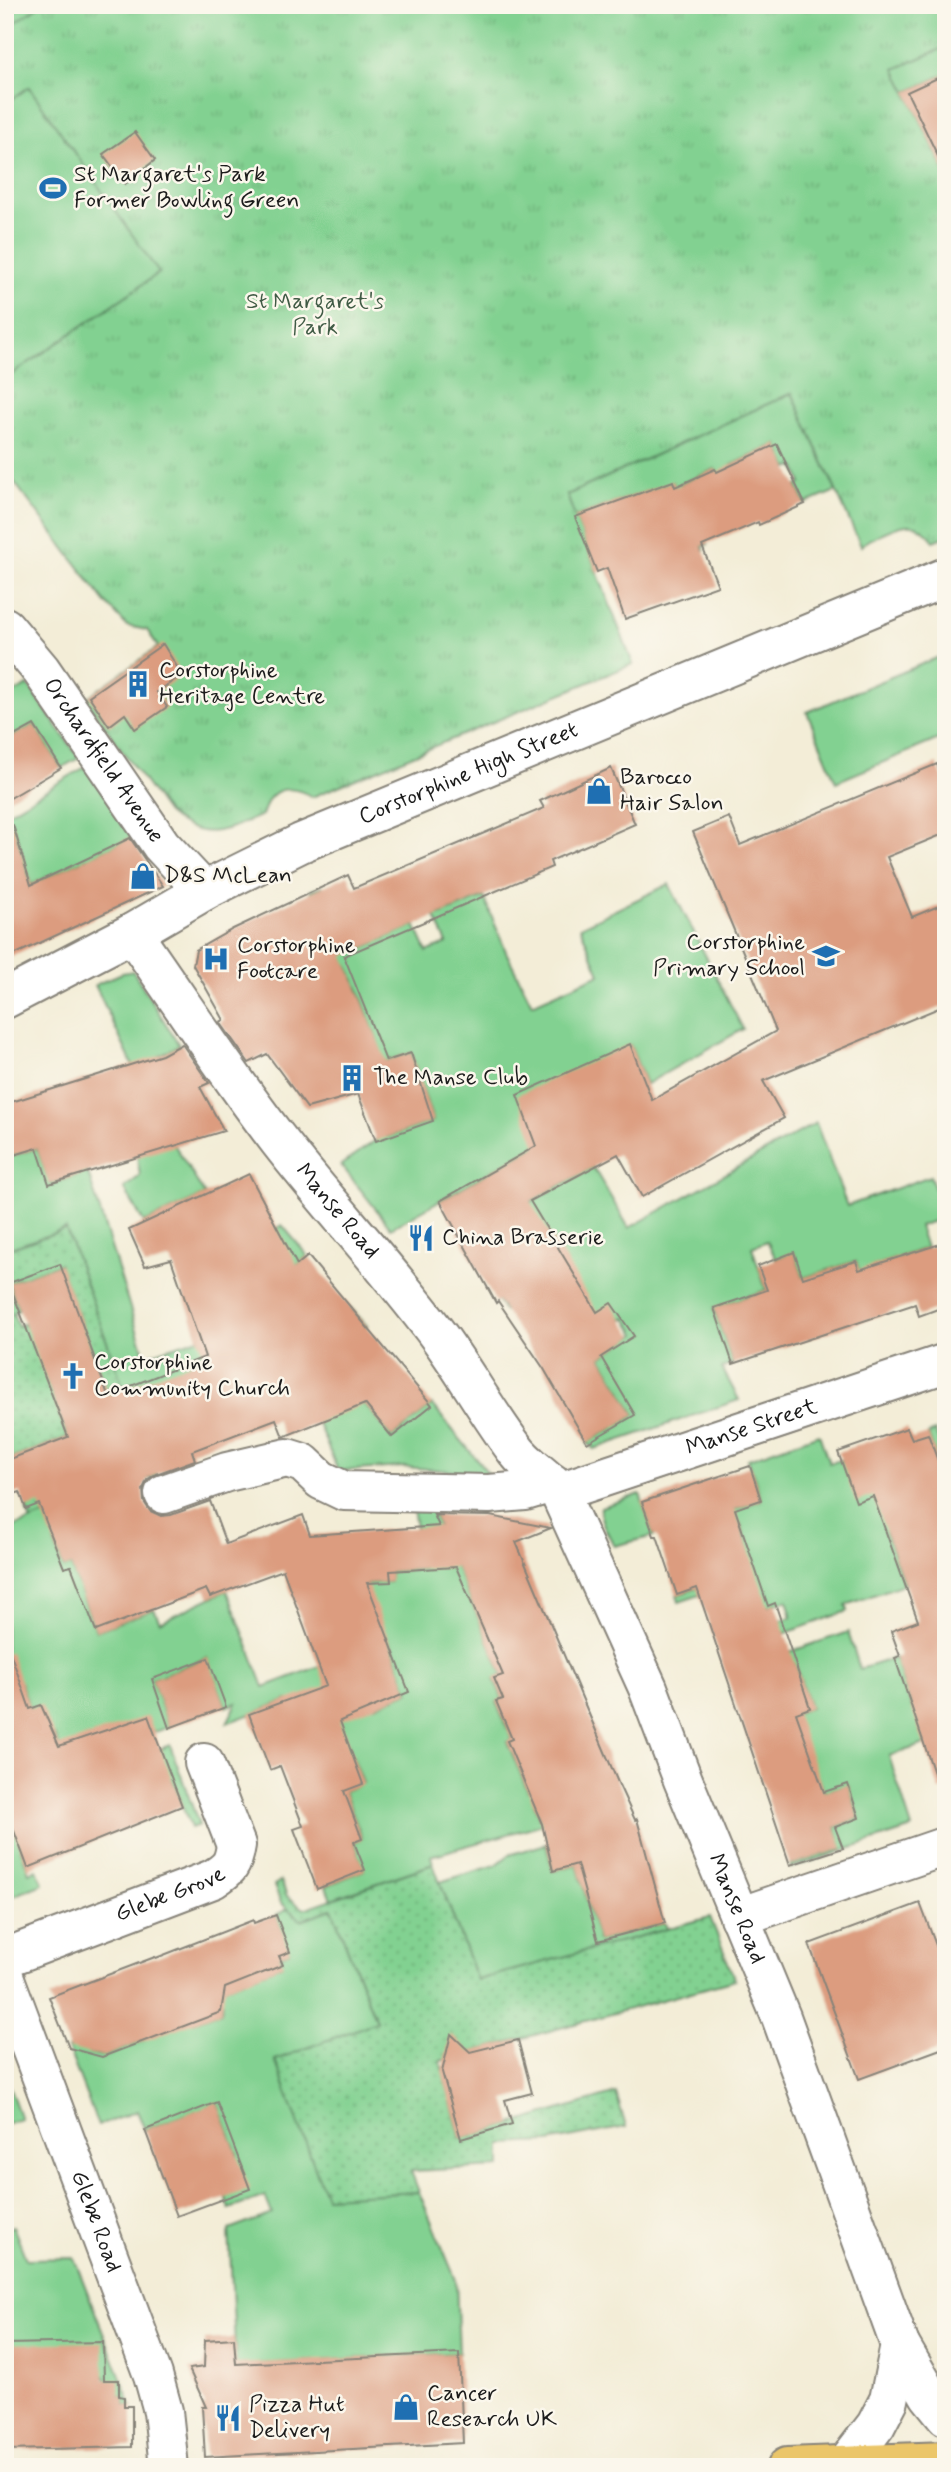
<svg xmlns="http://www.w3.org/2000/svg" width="951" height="2472" font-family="Mynerve,sans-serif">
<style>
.grass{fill:url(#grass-dots);stroke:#4f7656;stroke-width:2}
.park{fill:url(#park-tufts);stroke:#4f7656;stroke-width:2}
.garden{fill:#82d191;stroke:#4f7656;stroke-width:2}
.building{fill:#dc9c7f}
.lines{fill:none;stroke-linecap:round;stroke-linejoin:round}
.minor-casing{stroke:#88847a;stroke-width:42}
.tertiary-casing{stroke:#88847a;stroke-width:42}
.primary-casing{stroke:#88847a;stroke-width:42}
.minor{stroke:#fff;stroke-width:38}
.tertiary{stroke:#fff;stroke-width:38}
.primary{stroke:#ebc669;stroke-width:38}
.labels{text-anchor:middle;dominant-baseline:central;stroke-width:5;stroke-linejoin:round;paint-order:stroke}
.poi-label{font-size:23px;fill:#1c1c1c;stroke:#fbf7ec;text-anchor:start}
.park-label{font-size:23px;fill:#405b45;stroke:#fbf7ec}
.street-label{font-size:23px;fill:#1c1c1c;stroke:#fbf7ec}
</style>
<defs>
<pattern id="grass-dots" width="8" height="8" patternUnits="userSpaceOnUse" patternTransform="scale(1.75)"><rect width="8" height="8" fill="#82d191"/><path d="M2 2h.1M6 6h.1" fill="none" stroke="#70b37c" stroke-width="1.8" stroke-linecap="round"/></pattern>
<pattern id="park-tufts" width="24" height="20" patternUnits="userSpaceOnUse" patternTransform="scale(1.75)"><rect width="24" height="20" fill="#82d191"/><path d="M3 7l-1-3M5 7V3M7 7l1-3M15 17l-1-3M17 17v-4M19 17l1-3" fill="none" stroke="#70b37c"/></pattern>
</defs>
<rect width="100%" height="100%" fill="#fbf7ec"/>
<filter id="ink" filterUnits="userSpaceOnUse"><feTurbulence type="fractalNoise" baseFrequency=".0143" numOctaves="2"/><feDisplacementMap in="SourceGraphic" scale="14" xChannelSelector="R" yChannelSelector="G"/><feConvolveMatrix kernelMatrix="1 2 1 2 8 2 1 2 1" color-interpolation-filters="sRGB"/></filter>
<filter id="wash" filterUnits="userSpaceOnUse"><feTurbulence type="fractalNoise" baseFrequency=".00686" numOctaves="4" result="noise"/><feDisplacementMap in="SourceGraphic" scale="28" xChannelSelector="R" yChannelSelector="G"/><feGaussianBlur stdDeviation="1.57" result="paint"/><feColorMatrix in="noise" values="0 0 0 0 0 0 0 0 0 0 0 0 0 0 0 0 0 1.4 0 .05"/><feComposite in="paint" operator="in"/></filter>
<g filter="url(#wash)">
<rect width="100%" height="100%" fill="#f3edd7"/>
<g class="grass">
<polygon points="66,1229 157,1476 31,1521 26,1509 121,1429 59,1264 9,1283 19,1310 13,1313 18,1326 26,1323 68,1437 5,1461 5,1250"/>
<polygon points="433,1864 477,1980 710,1917 735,1980 440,2061 461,2139 616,2093 626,2127 548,2142 501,2144 501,2167 411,2171 419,2192 326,2198 275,2060 376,2021 332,1909 301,1920 281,1903 274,1885 281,1881 287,1896 304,1909"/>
</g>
<path class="park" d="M5,5H946V47L896,69L946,173V536L934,541C918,520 907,522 885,532C876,536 868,539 861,546L792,393L567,495L633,664L312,797C300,789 280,784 269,799C266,803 264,811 262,815C223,832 202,843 167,813L85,699L158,647L147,630L127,626L106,603L5,470Z"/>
<g class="garden">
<polygon points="5,5 40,5 5,30"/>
<polygon points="946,47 946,74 907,92 895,69"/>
<polygon points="29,87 159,273 5,379 5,104"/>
<polygon points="792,393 836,491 805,504 797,486 802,483 795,466 788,468 777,444 732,465 723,486 715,469 681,484 708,544 703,547 704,550 692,554 673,482 575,517 567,495"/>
<polygon points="941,656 946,668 946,736 836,782 807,712"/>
<polygon points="28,685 79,758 61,768 34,725 13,737 5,723 5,698"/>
<polygon points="85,767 134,837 31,885 16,836 6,814"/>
<polygon points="669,884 743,1029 646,1084 630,1045 536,1146 391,1228 341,1165 386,1133 387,1137 433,1121 411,1053 385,1062 355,981 310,891 322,886 351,953 415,925 427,952 447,943 435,917 484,897 507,954 532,1004 600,974 580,927"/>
<polygon points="133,971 179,1045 135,1070 95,985 122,973"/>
<polygon points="152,1108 205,1195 144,1223 124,1188 140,1176 137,1156"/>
<polygon points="816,1123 847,1206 930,1176 946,1217 919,1226 926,1248 871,1267 865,1288 856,1261 803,1278 794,1253 776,1259 767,1241 752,1247 766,1290 714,1308 733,1364 722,1368 739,1400 594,1449 587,1443 635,1415 601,1357 636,1334 626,1318 578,1324 549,1282 504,1311 498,1301 566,1262 516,1210 593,1167 629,1228"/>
<polygon points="79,1144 145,1356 219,1331 233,1368 148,1455 66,1229 5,1250 5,1158 37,1148 50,1184 78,1175"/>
<polygon points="282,1225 308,1256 290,1271 351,1308 367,1326 328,1359 392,1437 432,1405 489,1474 404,1467 338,1471 245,1250"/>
<polygon points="935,1431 946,1461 946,1511 886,1532 904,1584 846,1605 848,1611 775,1637 771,1623 792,1617 787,1600 765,1607 755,1577 679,1602 677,1595 721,1580 749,1551 741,1525 723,1531 718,1515 761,1500 748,1459 819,1434 829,1463 841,1460 941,1471 928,1434"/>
<path d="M640,1494L654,1536L614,1546C609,1534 598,1520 601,1507Z"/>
<polygon points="412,1504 430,1506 503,1675 494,1679 503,1699 496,1702 512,1739 507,1742 528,1791 543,1800 534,1804 539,1818 564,1818 431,1856 433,1864 331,1899 326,1886 364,1870 354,1842 362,1838 344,1791 363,1783 353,1757 288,1700 227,1723 237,1703 226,1707 207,1658 152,1679 169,1727 131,1741 138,1757 170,1745 199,1825 191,1828 172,1780 19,1844 29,1872 37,1869 43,1884 10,1897 5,1884 5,1808 61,1786 67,1766 55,1735 53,1736 30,1709 21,1684 5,1657 5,1530 57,1511 54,1542 64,1568 71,1566 96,1631 154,1609 160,1622 227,1590 264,1687 320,1666 375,1706 409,1692 389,1641 355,1584 390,1582 390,1571 423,1569"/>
<polygon points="848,1632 860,1669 895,1658 912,1708 919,1705 946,1737 889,1756 912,1828 791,1868 790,1865 842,1848 835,1827 859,1818 848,1785 824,1792 791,1715 810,1708 795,1664 771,1658"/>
<polygon points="546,1844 553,1871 577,1864 598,1941 665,1923 667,1929 477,1980 440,1882 496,1865 509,1855"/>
<polygon points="288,1909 301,1920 332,1909 376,2022 275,2060 326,2197 419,2192 456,2280 459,2353 236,2365 229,2230 272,2214 265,2196 230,2209 226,2198 237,2154 217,2103 145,2130 137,2111 98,2126 68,2048 85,2042 89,2054 102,2057 144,2041 137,2021 193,2022 221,2012 223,2003 218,1990 282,1965 279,1956 289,1952 276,1915"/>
<polygon points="5,2075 21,2119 5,2124"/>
<polygon points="13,2226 26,2259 74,2258 132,2406 124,2406 124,2397 119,2396 104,2376 5,2344 5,2229"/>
</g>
<g id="blocks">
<g class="building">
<polygon points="946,74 946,173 907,92"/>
<polygon points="135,132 155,160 125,184 103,154"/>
<polygon points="777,444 805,504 759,525 758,522 702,546 718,586 625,619 607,568 597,572 575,517 673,481 675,487 715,469 717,472"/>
<polygon points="163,644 182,675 157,692 167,707 135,729 125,714 109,726 89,696"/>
<polygon points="34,725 61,768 5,801 5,741"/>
<polygon points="937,764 946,785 946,833 887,857 912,917 946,903 946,1005 763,1081 784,1118 642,1197 618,1154 530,1201 597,1312 611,1303 634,1336 601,1357 635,1415 587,1443 544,1369 498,1301 496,1303 440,1201 536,1146 517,1095 630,1044 652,1100 776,1031 693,832 729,817 740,845"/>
<polygon points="611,768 635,824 550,861 552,867 344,956 386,1061 411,1053 433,1121 376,1141 358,1094 307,1108 267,1054 249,1063 220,1022 224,1020 193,965 196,950 233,929 348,875 354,888 544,808 540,801"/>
<polygon points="13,825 31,885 130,838 163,886 5,959 5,826"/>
<polygon points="182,1044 209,1083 200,1087 224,1131 49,1184 37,1148 5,1158 5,1104 162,1055"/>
<polygon points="249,1174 297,1265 308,1256 432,1405 392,1437 365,1404 283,1437 276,1419 192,1451 195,1460 156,1474 147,1480 143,1489 144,1502 150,1511 161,1516 171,1515 210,1501 226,1544 303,1515 310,1535 439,1526 434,1515 490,1516 551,1528 516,1542 619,1785 635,1820 637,1819 665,1923 598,1941 577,1864 553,1871 542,1824 507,1741 512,1739 496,1701 503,1699 494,1678 503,1675 456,1567 390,1571 391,1582 367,1583 409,1692 340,1721 363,1784 344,1791 362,1839 354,1842 365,1870 317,1889 294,1829 303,1826 280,1766 270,1770 249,1714 326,1686 283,1570 210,1597 206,1589 96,1631 71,1566 64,1568 39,1504 26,1509 20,1492 5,1497 5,1461 68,1437 9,1283 60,1264 108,1395 205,1357 171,1259 145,1266 129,1230"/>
<polygon points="946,1242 946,1306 919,1316 915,1304 733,1364 714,1308 767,1290 758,1266 794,1252 803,1278 856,1261 859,1270"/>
<polygon points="907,1428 912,1439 928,1434 946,1483 946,1790 940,1791 895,1658 900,1656 891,1631 918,1621 873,1496 856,1502 838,1452"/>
<polygon points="750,1466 761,1500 735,1509 768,1606 775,1603 810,1708 796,1713 824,1792 848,1784 859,1818 835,1827 843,1848 790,1865 697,1588 677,1595 657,1536 654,1536 642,1502"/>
<polygon points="10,1652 30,1709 41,1705 59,1746 148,1716 182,1806 28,1868 5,1807 5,1653"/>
<polygon points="208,1658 226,1707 169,1728 152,1679"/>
<polygon points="920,1903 946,1972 946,2047 859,2079 809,1944"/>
<polygon points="276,1915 290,1952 279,1956 283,1965 225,1988 221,2012 102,2057 69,2048 49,1997 155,1957 156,1958 253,1920 254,1923"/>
<polygon points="451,2034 470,2052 518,2040 532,2093 505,2100 512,2124 461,2139 442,2072"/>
<polygon points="217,2102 250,2189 177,2216 145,2130"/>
<polygon points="234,2338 236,2364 459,2353 463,2443 205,2457 202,2407 206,2407 189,2369 204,2367 205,2340"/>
<polygon points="103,2342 104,2380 119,2380 119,2396 124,2397 124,2406 132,2406 132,2447 5,2450 5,2344"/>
</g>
</g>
</g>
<g filter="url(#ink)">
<use href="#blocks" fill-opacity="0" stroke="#88847a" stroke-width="2"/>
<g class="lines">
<defs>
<g id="minor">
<path id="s1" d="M5,627L41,670L161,845L204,891"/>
<path id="s2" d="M132,933C181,1002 227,1074 279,1141C331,1208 390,1270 440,1338C466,1374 488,1413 514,1448C526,1466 546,1475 559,1492L648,1688L683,1780L781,2017L900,2345L929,2395L946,2416"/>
<path id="s3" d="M559,1492L946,1363"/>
<polyline points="164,1494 227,1472 287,1458 303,1463 321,1480 344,1491 489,1494 525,1491 552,1483"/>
<polyline points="739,1917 946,1846"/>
<path id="s4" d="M5,1958L213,1879C230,1868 233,1865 236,1845L204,1763"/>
<path id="s5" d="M5,1979L153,2375L163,2411L169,2467"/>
<polyline points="846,2464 876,2425 889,2400 900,2345"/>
</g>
<g id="tertiary">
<path id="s6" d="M5,999L132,933L204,891L301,843L946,577"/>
</g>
<polyline id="primary" points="787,2467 946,2461"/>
</defs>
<use href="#minor" class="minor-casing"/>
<use href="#tertiary" class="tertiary-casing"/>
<use href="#primary" class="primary-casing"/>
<use href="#minor" class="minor"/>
<use href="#tertiary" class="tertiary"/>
<use href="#primary" class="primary"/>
</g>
</g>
<defs>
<symbol id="stadium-bare" viewBox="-9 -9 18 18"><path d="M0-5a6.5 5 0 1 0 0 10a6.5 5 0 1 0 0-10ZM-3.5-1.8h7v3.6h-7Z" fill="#1f6fb2" stroke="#fbf7ec" stroke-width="2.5" paint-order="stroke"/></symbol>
<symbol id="building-bare" viewBox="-9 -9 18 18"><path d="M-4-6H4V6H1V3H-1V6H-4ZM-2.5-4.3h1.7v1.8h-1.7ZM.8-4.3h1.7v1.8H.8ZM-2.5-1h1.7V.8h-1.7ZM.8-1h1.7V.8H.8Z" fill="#1f6fb2" stroke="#fbf7ec" stroke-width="2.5" paint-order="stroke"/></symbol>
<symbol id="shop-bare" viewBox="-9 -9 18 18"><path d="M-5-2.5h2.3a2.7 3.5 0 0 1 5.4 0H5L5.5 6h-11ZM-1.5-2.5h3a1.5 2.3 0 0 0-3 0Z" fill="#1f6fb2" stroke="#fbf7ec" stroke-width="2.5" paint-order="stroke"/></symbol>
<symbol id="school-bare" viewBox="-9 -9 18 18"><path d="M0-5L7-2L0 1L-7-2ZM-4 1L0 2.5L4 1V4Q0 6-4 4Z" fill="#1f6fb2" stroke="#fbf7ec" stroke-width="2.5" paint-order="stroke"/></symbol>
<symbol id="hospital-bare" viewBox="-9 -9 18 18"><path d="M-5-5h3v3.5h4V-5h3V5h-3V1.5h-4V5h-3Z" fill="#1f6fb2" stroke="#fbf7ec" stroke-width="2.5" paint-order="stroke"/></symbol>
<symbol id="restaurant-bare" viewBox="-9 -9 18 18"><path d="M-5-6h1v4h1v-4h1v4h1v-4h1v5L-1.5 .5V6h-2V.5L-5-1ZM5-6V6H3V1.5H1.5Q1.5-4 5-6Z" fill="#1f6fb2" stroke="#fbf7ec" stroke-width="2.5" paint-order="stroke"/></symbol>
<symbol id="church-bare" viewBox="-9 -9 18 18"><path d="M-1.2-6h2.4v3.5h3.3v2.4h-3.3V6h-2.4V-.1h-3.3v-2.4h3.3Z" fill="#1f6fb2" stroke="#fbf7ec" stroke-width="2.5" paint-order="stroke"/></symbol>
</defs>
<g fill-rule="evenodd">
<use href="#stadium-bare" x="34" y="169" width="38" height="38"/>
<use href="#building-bare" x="119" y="665" width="38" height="38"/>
<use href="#shop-bare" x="580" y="772" width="38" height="38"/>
<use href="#shop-bare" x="124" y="857" width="38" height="38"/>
<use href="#school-bare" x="807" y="937" width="38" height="38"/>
<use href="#hospital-bare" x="197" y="940" width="38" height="38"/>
<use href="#building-bare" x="333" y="1059" width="38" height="38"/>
<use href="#restaurant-bare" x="402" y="1219" width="38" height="38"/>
<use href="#church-bare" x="54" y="1357" width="38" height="38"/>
<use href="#shop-bare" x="387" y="2388" width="38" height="38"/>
<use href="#restaurant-bare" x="209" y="2399" width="38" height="38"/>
</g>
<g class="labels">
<g class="poi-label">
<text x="74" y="175">St Margaret's Park<tspan x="74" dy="26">Former Bowling Green</tspan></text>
<text x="159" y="671">Corstorphine<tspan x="159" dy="26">Heritage Centre</tspan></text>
<text x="620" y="778">Barocco<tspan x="620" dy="26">Hair Salon</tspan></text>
<text x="164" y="876">D&amp;S McLean</text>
<text x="805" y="943" text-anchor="end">Corstorphine<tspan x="805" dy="26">Primary School</tspan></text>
<text x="237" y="946">Corstorphine<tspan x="237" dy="26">Footcare</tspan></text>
<text x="373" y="1078">The Manse Club</text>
<text x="442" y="1238">China Brasserie</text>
<text x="94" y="1363">Corstorphine<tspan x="94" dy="26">Community Church</tspan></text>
<text x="427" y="2394">Cancer<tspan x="427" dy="26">Research UK</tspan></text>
<text x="249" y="2405">Pizza Hut<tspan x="249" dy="26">Delivery</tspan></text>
</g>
<g class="park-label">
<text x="315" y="302">St Margaret's<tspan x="315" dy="26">Park</tspan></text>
</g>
<g class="street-label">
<text stroke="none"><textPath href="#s1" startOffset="166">Orchardfield Avenue</textPath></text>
<text stroke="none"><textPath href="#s6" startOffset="516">Corstorphine High Street</textPath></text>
<text stroke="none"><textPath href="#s2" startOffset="346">Manse Road</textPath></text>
<text stroke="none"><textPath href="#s3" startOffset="203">Manse Street</textPath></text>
<text stroke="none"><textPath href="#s4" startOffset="177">Glebe Grove</textPath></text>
<text stroke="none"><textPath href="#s2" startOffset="1158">Manse Road</textPath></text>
<text stroke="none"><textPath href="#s5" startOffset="259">Glebe Road</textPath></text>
</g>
</g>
<rect width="951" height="2472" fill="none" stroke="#fbf7ec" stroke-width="28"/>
</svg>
